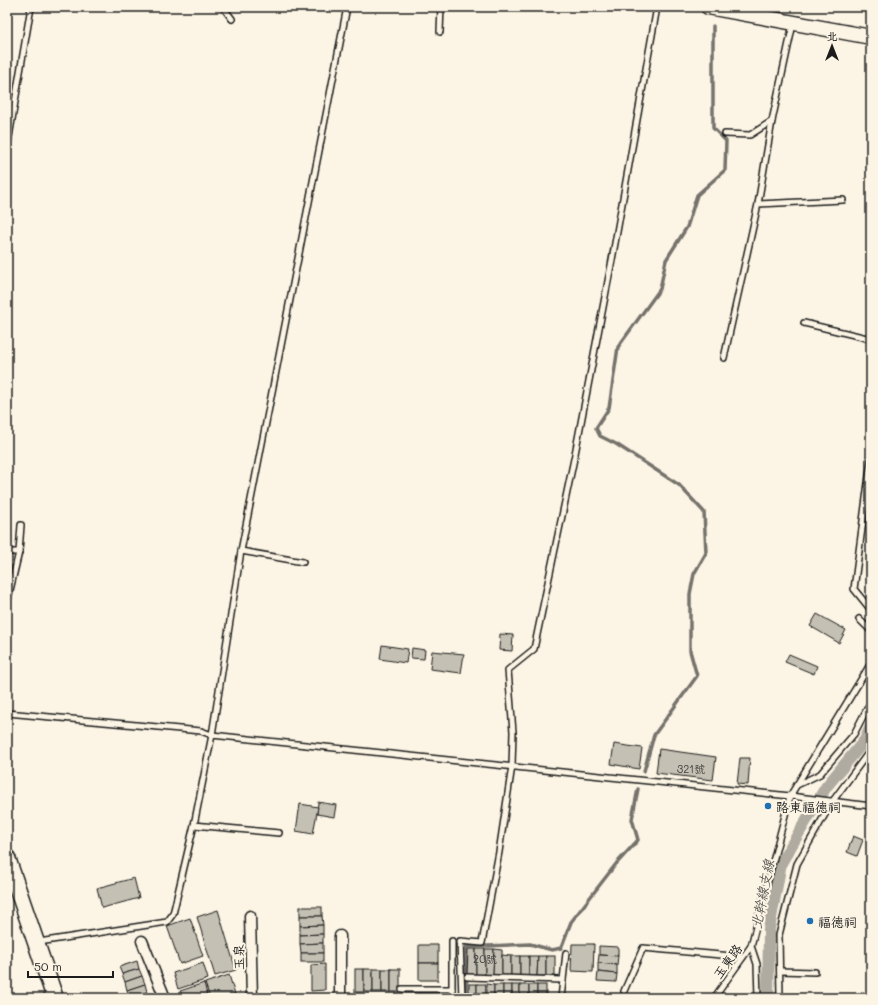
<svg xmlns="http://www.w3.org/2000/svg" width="878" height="1005" font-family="Mali,'LXGW WenKai TC',sans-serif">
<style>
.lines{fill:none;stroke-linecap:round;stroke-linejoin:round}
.stream{stroke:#75726c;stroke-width:3.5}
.canal{stroke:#b0aba1;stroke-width:12}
.building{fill:#c4c0b3;stroke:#1c1c1c}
.service-casing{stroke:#1c1c1c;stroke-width:8}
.minor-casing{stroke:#1c1c1c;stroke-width:13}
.secondary-casing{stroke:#1c1c1c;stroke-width:17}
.primary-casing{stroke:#1c1c1c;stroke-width:19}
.service{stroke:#fcf5e5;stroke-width:5}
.minor{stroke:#fcf5e5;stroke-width:10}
.secondary{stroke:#fcf5e5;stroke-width:14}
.primary{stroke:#fcf5e5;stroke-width:16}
.poi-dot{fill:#1f6fb2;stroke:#fcf5e5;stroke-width:1.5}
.labels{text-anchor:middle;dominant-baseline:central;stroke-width:4;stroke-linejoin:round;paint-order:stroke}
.number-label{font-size:11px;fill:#464542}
.poi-label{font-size:13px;fill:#1c1c1c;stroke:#fcf5e5;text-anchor:start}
.street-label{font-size:13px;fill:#1c1c1c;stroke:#fcf5e5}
.water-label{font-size:14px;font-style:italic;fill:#575551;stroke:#fcf5e5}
</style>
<rect width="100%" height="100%" fill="#fcf5e5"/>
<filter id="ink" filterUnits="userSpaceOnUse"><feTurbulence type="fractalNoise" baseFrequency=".025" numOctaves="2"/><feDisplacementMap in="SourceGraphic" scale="8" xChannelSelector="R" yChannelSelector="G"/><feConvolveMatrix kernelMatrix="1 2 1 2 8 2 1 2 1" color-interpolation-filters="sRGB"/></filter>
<g filter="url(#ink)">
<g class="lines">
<g class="stream">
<polyline points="644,771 654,735 697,676 690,651 690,594 694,574 706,553 704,512 679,485 616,444 600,436 596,428 609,408 618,347 660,289 666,260 687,227 697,195 725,170 726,141 713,128 713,26"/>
<polyline points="467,998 466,947 530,944 552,950 561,948 571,922 616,864 638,840 632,819 638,789"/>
</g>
<polyline class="canal" points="768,998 769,929 781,863 826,787 865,740 871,726"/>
</g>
<g class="building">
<polygon points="817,614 846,630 839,643 810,626"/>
<polygon points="500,634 513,635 512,651 499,650"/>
<polygon points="382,645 408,649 406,663 380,659"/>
<polygon points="412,648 425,650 424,659 411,658"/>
<polygon points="432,651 464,654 461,673 430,669"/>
<polygon points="789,654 817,666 814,674 785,662"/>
<polygon points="614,744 642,748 639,769 611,764"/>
<polygon points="659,749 716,757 713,780 656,773"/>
<polygon points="740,758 750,758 748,785 737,784"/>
<polygon points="318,802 336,805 334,817 317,814"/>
<polygon points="300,804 318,807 313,834 296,831"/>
<polygon points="853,836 863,840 857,856 847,852"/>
<polygon points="134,878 139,898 102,908 97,888"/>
<rect x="300" y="907" width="22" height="9"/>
<polygon points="218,910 236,970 215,976 197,917"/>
<polygon points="300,916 322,916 323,925 300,926"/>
<polygon points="190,918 203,956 180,964 167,926"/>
<polygon points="323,925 323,934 300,935 300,926"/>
<polygon points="323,934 323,943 300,944 300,935"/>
<polygon points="323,943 323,953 301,953 300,944"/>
<polygon points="572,944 594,944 593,972 571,971"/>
<rect x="419" y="945" width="19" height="18"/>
<polygon points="599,946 618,947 618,956 599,955"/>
<polygon points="468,949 476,949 476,975 467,975"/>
<polygon points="476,949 485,949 485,976 476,975"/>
<polygon points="485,949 494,949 493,976 485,976"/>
<polygon points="494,949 502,950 502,976 493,976"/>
<rect x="301" y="953" width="22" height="9"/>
<polygon points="502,955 511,956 511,976 502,976"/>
<polygon points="599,955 618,956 617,965 598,963"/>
<rect x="511" y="956" width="9" height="20"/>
<rect x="520" y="956" width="9" height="20"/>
<polygon points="529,956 538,956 537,976 529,976"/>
<polygon points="538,956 546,956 546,976 537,976"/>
<rect x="546" y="956" width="9" height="20"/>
<polygon points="137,961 139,969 122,974 119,967"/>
<polygon points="203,963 208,979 178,989 173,973"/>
<rect x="419" y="963" width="19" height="17"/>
<polygon points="598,963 617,965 617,974 598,972"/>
<polygon points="325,964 325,990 311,991 311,965"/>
<polygon points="139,969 142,976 125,982 122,974"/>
<rect x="355" y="969" width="9" height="23"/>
<rect x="364" y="969" width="9" height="23"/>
<rect x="373" y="969" width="9" height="23"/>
<rect x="382" y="969" width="9" height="23"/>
<rect x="391" y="969" width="9" height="23"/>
<polygon points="598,972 617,974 616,982 597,981"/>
<polygon points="229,975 236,998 210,998 205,983"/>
<polygon points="142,976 145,984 127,990 125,982"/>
<polygon points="204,983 208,998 183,998 180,991"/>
<polygon points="145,984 147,992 130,998 127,990"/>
<rect x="469" y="984" width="8" height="14"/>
<rect x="477" y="984" width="9" height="14"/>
<polygon points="486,984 494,985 494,998 486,998"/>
<rect x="494" y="985" width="9" height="13"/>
<rect x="503" y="985" width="9" height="13"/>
<rect x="512" y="985" width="8" height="13"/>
<rect x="520" y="985" width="9" height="13"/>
<rect x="529" y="985" width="8" height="13"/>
<rect x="537" y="985" width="9" height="13"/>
<rect x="419" y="988" width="19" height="10"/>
<polygon points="147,992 149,998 130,998"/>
</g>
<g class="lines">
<defs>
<g id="service">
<polyline points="223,7 232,19"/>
<polyline points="440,32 441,7"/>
<polyline points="725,134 750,135 772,121"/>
<polyline points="7,149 31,7"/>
<polyline points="758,204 843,200"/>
<polyline points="804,323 871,339"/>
<polyline points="724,358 758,204 772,121 793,24"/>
<polyline points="871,460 854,589 871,610"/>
<polyline points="241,551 303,562"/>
<polyline points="7,552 19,552"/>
<polyline points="7,603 19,552 21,525"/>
<polyline points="859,619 871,631"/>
<polyline points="7,713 201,731 212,735 790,796 871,806"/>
<polyline points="797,785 820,774 854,734 871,701"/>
<polyline points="194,825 279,833"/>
<polyline points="39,942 167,922 173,914 194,825 212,735 241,551 347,7"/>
<polyline points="751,946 757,964 758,998"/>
<polyline points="780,971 815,972"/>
<polyline points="467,977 563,980"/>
<polyline points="402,989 452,989"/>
<polyline points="624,991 643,948 743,957"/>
<polyline points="452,998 452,941"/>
<polyline points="462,998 460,941 482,943 499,852 512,766 513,732 508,670 534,649 575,454 612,260 657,7"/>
<polyline points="561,998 566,953"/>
<polyline points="714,998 751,946 790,796 871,663"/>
<polyline points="780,998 779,935 797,864 832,802 871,749"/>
</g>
<g id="minor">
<polyline points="250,916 252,998"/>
<polyline points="340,936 340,998"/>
<polyline points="142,941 165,998"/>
</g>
<polyline id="secondary" points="708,7 871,37"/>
<polyline id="primary" points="7,858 55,998"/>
</defs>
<use href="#service" class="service-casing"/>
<use href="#minor" class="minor-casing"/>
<use href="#secondary" class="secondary-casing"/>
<use href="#primary" class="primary-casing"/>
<use href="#service" class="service"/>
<use href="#minor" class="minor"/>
<use href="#secondary" class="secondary"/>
<use href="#primary" class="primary"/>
</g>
</g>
<g class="poi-dot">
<circle cx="768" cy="806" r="4"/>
<circle cx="810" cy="921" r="4"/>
</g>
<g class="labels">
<g class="number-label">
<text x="691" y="768">321號</text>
<text x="485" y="958">20號</text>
</g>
<g class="poi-label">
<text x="776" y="806">路東福德祠</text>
<text x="818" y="921">福德祠</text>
</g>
<g class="street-label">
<text transform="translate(238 957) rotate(-91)">玉泉</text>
<text transform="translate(727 961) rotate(-54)">玉東路</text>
</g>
<g class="water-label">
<text transform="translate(762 894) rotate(-79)">北幹線支線</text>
</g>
</g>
<rect width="878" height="1005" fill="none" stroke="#fcf5e5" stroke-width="24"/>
<rect x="12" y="12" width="854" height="981" fill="none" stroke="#1c1c1c" stroke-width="1.5" filter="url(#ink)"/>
<g transform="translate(832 46)" stroke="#fcf5e5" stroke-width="3" paint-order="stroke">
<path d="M0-3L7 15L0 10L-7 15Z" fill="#1c1c1c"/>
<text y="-6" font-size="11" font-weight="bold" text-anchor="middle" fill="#1c1c1c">北</text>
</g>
<path d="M28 971v6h85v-6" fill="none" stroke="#1c1c1c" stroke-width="2"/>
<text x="34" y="971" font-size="12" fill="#1c1c1c" stroke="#fcf5e5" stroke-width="3" paint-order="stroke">50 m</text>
</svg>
